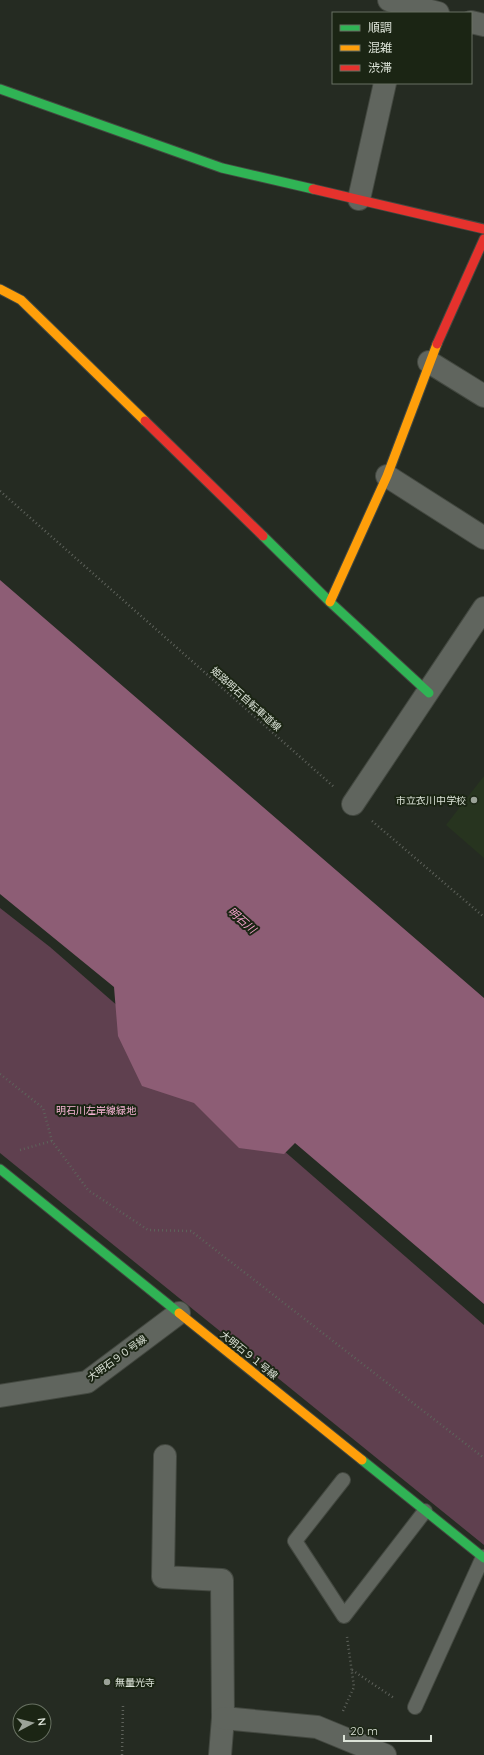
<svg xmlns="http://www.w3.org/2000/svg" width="484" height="1755" font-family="Quicksand,'Noto Sans JP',sans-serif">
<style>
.built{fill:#27341f}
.green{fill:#5f404f}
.water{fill:#8d5d75}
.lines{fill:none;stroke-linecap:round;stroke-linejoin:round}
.lane-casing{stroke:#434840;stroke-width:16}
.street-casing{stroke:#434840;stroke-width:24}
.fast-casing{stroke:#434840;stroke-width:11}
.slow-casing{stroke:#434840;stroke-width:11}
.jam-casing{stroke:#434840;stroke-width:11}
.path{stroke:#5e625b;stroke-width:2.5;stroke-dasharray:1 3;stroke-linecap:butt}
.lane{stroke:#60655e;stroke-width:14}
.street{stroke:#60655e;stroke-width:22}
.fast{stroke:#30b455;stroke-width:9}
.slow{stroke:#ff9f0a;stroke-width:9}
.jam{stroke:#e5322d;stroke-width:9}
.poi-dot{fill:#9ba298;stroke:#1b2514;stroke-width:1.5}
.labels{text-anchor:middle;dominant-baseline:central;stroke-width:4;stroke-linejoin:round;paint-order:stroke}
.street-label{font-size:10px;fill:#dbe2d7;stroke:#1b2514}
.poi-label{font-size:10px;fill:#dbe2d7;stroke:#1b2514;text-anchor:end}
.park-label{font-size:10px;fill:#f8b6d6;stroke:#1b2514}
.water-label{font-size:11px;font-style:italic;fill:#f5a4cd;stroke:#1b2514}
</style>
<rect width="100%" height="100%" fill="#252b22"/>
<polygon class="built" points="484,776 484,858 446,825"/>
<polygon class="green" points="0,908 50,947 484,1325 484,1545 0,1153"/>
<polygon class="water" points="0,580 484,998 484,1304 295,1143 284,1154 239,1148 194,1103 142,1086 118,1036 114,987 0,894"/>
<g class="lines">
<defs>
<g id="lane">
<polyline points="343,1480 295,1541 344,1616 425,1511"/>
<polyline points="415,1707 483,1557"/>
</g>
<g id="street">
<polyline points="389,0 438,13"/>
<polyline points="471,22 484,25"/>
<polyline points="359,199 385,83"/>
<polyline points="429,362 484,396"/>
<polyline points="387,476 484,538"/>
<polyline points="353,804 484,608"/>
<polyline points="0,1396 87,1382 179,1313"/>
<polyline points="165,1456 163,1577 222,1580 223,1718 220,1755"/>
<polyline points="223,1718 317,1727 385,1755"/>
</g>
<g id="fast">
<polyline points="0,89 222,168 313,189"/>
<polyline points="263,536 330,602 429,693"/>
<polyline points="0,1169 179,1313"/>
<polyline points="362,1460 484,1558"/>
</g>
<g id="slow">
<polyline points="0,289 21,300 145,421"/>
<polyline points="330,602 387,476 437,344"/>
<polyline points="179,1313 362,1460"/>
</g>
<g id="jam">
<polyline points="313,189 484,229"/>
<polyline points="437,344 484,239"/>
<polyline points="145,421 263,536"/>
</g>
</defs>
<use href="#lane" class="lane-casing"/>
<use href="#street" class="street-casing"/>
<use href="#fast" class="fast-casing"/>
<use href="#slow" class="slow-casing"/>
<use href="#jam" class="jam-casing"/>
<g class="path">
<polyline points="0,491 334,787"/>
<polyline points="372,821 484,917"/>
<polyline points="0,1074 43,1108 52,1141 88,1190 148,1230 191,1231 484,1458"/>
<polyline points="20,1150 52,1141"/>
<polyline points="352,1670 394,1698"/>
<polyline points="343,1711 354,1687 347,1637"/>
<polyline points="122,1755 123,1705"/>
</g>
<use href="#lane" class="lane"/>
<use href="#street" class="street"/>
<use href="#fast" class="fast"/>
<use href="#slow" class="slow"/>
<use href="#jam" class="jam"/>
</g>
<g class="poi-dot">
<circle cx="474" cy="800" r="4"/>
<circle cx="107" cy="1682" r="4"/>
</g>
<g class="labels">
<g class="street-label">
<text transform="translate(246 699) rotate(42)">姫路明石自転車道線</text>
<text transform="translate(249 1355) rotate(39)">大明石９１号線</text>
<text transform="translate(117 1358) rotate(-36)">大明石９０号線</text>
</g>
<g class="poi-label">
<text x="466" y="800">市立衣川中学校</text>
<text x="115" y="1682" text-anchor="start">無量光寺</text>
</g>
<g class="park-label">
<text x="96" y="1110">明石川左岸線緑地</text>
</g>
<g class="water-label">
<text transform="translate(242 920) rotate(41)">明石川</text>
</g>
</g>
<rect x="332" y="12" width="140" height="72" fill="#1b2514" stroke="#687162"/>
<rect x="340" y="25" width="20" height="6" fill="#30b455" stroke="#687162"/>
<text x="368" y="32" font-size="12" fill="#dbe2d7">順調</text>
<rect x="340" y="45" width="20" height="6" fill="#ff9f0a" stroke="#687162"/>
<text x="368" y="52" font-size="12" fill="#dbe2d7">混雑</text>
<rect x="340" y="65" width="20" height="6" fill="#e5322d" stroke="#687162"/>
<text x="368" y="72" font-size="12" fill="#dbe2d7">渋滞</text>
<g transform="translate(32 1723) rotate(83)"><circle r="19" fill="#1b2514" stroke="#687162"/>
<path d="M0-3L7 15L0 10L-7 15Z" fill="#9ba298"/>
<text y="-6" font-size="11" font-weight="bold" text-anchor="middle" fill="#dbe2d7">N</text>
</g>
<path d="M344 1735v6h87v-6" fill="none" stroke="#dbe2d7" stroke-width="2"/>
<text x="350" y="1735" font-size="12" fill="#dbe2d7" stroke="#1b2514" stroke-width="3" paint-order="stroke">20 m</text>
</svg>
